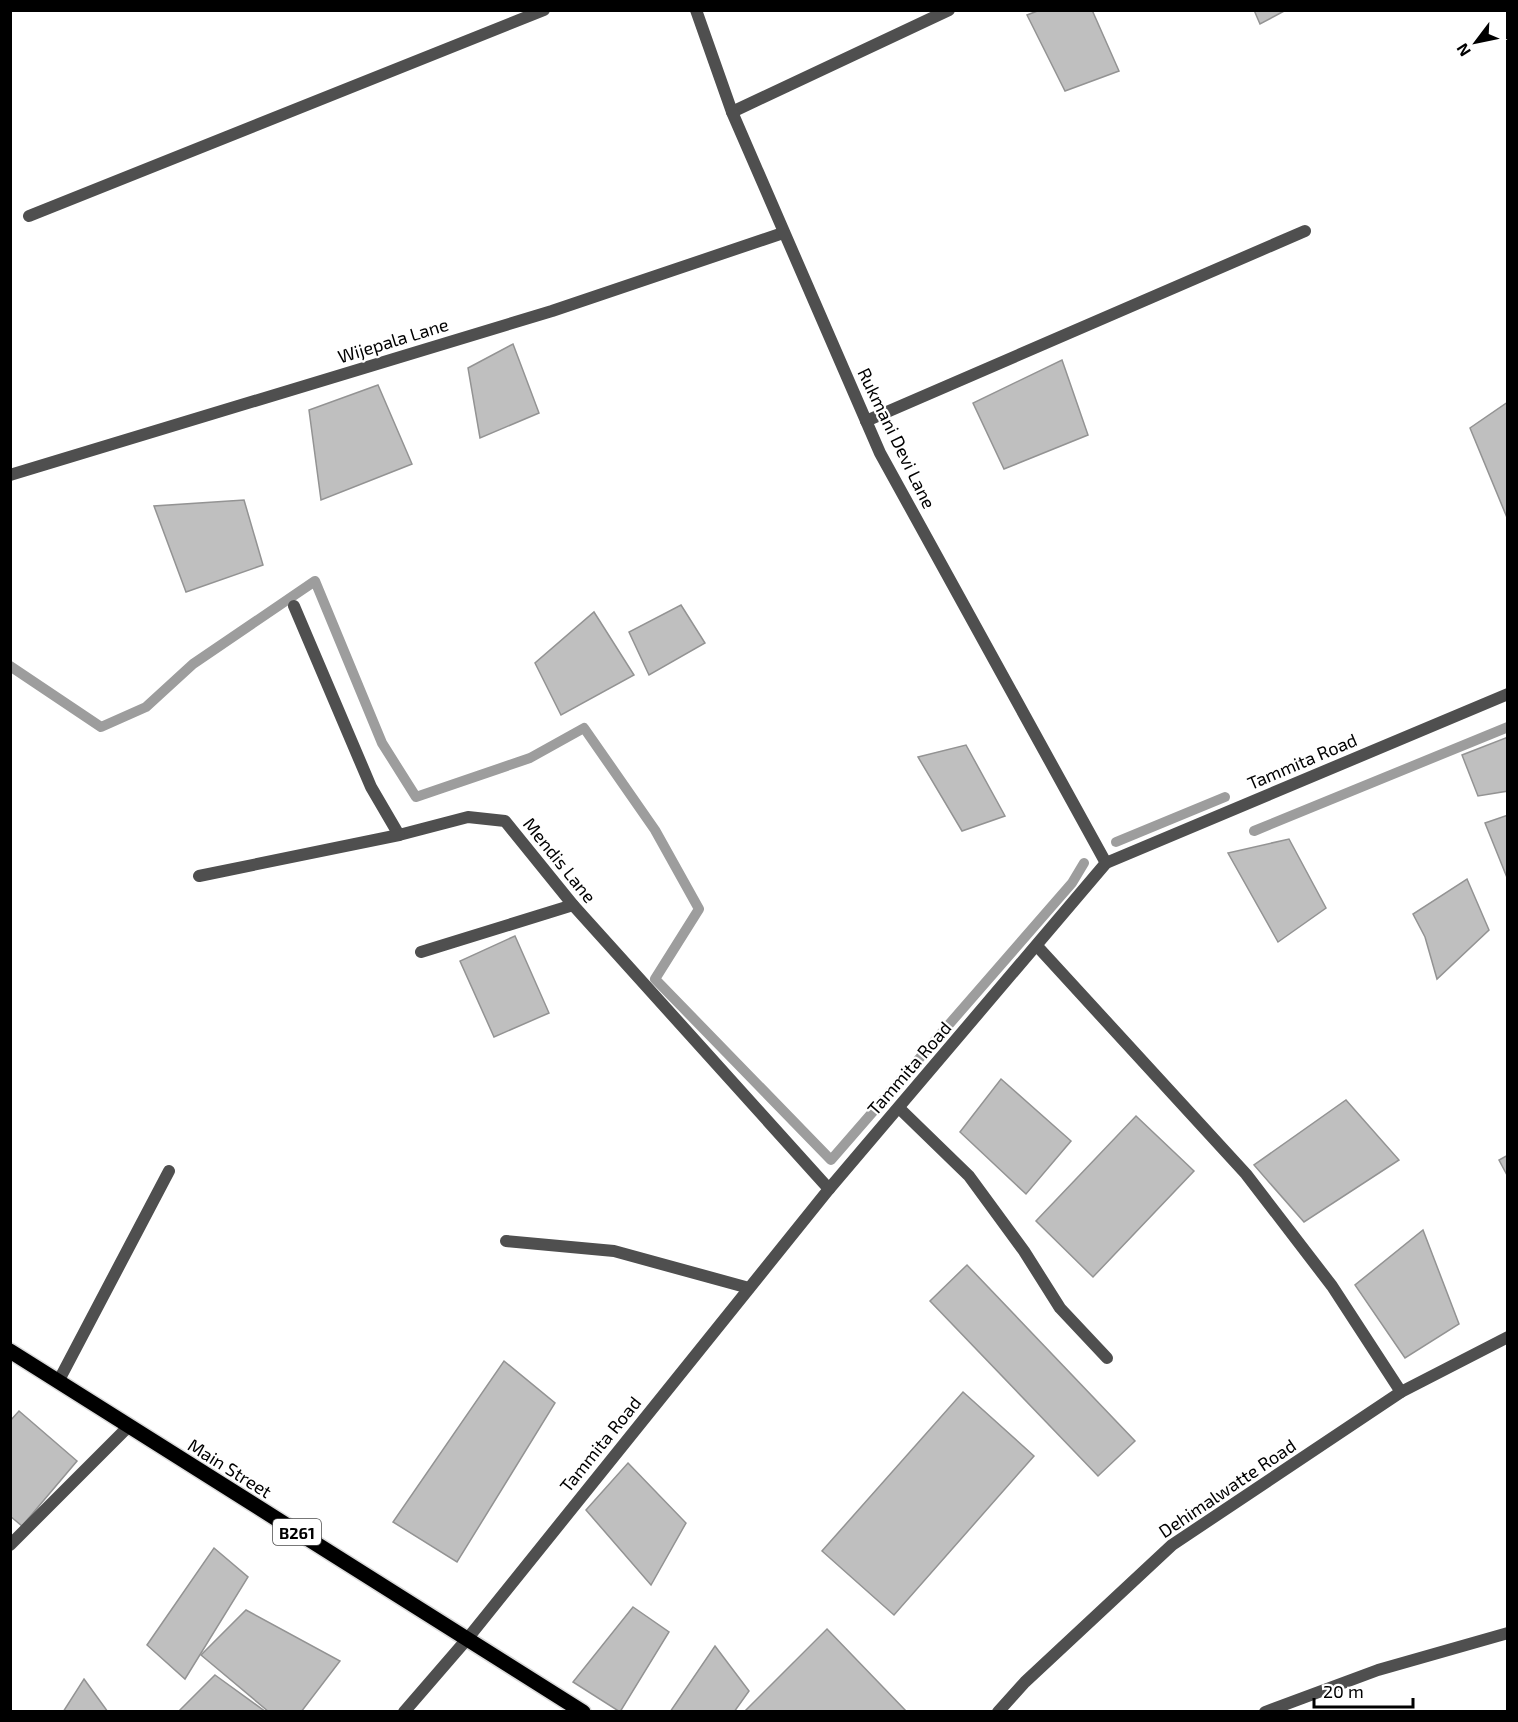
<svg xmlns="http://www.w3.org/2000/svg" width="1518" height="1722" font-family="'Exo 2',sans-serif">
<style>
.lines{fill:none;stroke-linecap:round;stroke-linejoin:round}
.stream{stroke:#9d9d9d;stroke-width:10}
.building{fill:#bfbfbf;stroke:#939393;stroke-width:1.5}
.primary-casing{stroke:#dbdbdb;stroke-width:18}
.service{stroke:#4f4f4f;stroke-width:12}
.minor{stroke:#4f4f4f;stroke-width:12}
.tertiary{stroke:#4f4f4f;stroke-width:12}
.primary{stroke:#000;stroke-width:15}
.labels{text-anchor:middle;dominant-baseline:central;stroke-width:4.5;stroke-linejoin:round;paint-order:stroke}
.shield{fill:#fff;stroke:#4c4c4c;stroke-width:1.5}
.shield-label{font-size:16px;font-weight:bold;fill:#000}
.street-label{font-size:18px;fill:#000;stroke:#fff}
</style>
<rect width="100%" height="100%" fill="#fff"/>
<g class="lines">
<g class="stream">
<polyline points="10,666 101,727 146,707 193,664 315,581 382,743 416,797 530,758 584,728 655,830 699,909 655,979 831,1160 1072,883 1084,863"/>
<polyline points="1254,831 1508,727"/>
<polyline points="1116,842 1225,797"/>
</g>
</g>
<g class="building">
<polygon points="1040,10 1092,10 1119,71 1065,91 1027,15"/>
<polygon points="1254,10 1286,10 1260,24"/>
<polygon points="513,344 539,413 480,438 468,368"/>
<polygon points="1062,360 1088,435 1004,469 973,403"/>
<polygon points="378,385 412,464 321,500 309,410"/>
<polygon points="1508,402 1508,520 1470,428"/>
<polygon points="244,500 263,565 186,592 154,506"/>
<polygon points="681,605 705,643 649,675 629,632"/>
<polygon points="594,612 634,675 561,715 535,663"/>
<polygon points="1508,737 1508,791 1478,796 1462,755"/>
<polygon points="966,745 1005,816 962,831 918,757"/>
<polygon points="1508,815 1508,880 1485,823"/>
<polygon points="1289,839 1326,908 1278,942 1228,853"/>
<polygon points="1467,879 1489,930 1437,979 1425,937 1413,914"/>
<polygon points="515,936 549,1013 494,1037 460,961"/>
<polygon points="1001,1079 1071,1141 1026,1194 960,1132"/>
<polygon points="1346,1100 1399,1160 1304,1222 1254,1165"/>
<polygon points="1136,1116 1194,1171 1093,1277 1036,1221"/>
<polygon points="1508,1155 1508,1177 1499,1160"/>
<polygon points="1423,1230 1459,1324 1405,1358 1355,1285"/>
<polygon points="967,1265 1135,1441 1098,1476 930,1301"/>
<polygon points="504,1361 555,1403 457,1562 393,1522"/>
<polygon points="963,1392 1034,1456 894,1615 822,1551"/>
<polygon points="19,1411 77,1461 22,1526 10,1516 10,1421"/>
<polygon points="628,1463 686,1523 651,1585 586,1510"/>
<polygon points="214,1548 248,1577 185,1679 147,1645"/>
<polygon points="633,1607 669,1632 620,1712 573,1682"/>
<polygon points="246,1610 340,1661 301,1712 269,1712 201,1655"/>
<polygon points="827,1629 907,1712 744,1712"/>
<polygon points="715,1646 749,1691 734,1712 670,1712"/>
<polygon points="215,1675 266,1712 178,1712"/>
<polygon points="84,1679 108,1712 63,1712"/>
</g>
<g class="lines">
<defs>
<polyline id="primary" points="10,1351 583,1712"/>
</defs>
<use href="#primary" class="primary-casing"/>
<g class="service">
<polyline points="506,1241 614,1251 749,1288"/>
<polyline points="58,1382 169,1171"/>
</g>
<g class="minor">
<polyline points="732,112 949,10"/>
<polyline points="29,216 544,10"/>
<polyline points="866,421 1305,231"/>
<polyline points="10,475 552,311 783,233"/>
<polyline points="294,606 371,787 399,835 468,817 505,821 573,905 829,1189"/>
<polyline points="199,876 399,835"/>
<polyline points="1037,946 1246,1174 1332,1286 1401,1392"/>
<polyline points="421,952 573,905"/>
<polyline points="899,1108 969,1176 1024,1251 1060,1308 1107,1358"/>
<polyline points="10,1545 128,1427"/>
<polyline points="404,1712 468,1638"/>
<polyline points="998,1712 1025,1682 1172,1545 1401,1392 1508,1337"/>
<polyline points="1265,1712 1378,1670 1508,1633"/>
</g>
<g class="tertiary">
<polyline points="696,10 732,112 880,453 1106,863"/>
<polyline points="468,1638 829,1189 1106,863 1508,694"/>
</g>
<use href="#primary" class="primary"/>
</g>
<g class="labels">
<rect class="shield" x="273" y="1519" width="48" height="26" rx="4.5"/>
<g class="shield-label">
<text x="297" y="1532">B261</text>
</g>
<g class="street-label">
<text transform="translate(393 340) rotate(-17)">Wijepala Lane</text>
<text transform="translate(897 438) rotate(64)">Rukmani Devi Lane</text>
<text transform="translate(1302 761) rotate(-23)">Tammita Road</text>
<text transform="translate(560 860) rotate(51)">Mendis Lane</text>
<text transform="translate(909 1068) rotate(-49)">Tammita Road</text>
<text transform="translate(600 1444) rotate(-51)">Tammita Road</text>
<text transform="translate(230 1468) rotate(32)">Main Street</text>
<text transform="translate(1227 1488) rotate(-34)">Dehimalwatte Road</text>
</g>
</g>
<rect width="1518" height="1722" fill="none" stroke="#000000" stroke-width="24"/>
<g transform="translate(1476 42) rotate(238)" stroke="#ffffff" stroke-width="4.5" paint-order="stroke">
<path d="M0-4.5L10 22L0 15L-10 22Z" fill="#000000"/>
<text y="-9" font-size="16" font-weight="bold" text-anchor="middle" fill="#000000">N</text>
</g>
<path d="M1314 1698v9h99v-9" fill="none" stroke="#000000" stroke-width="3"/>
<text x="1323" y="1698" font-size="18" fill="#000000" stroke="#ffffff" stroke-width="4.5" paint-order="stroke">20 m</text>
</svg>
